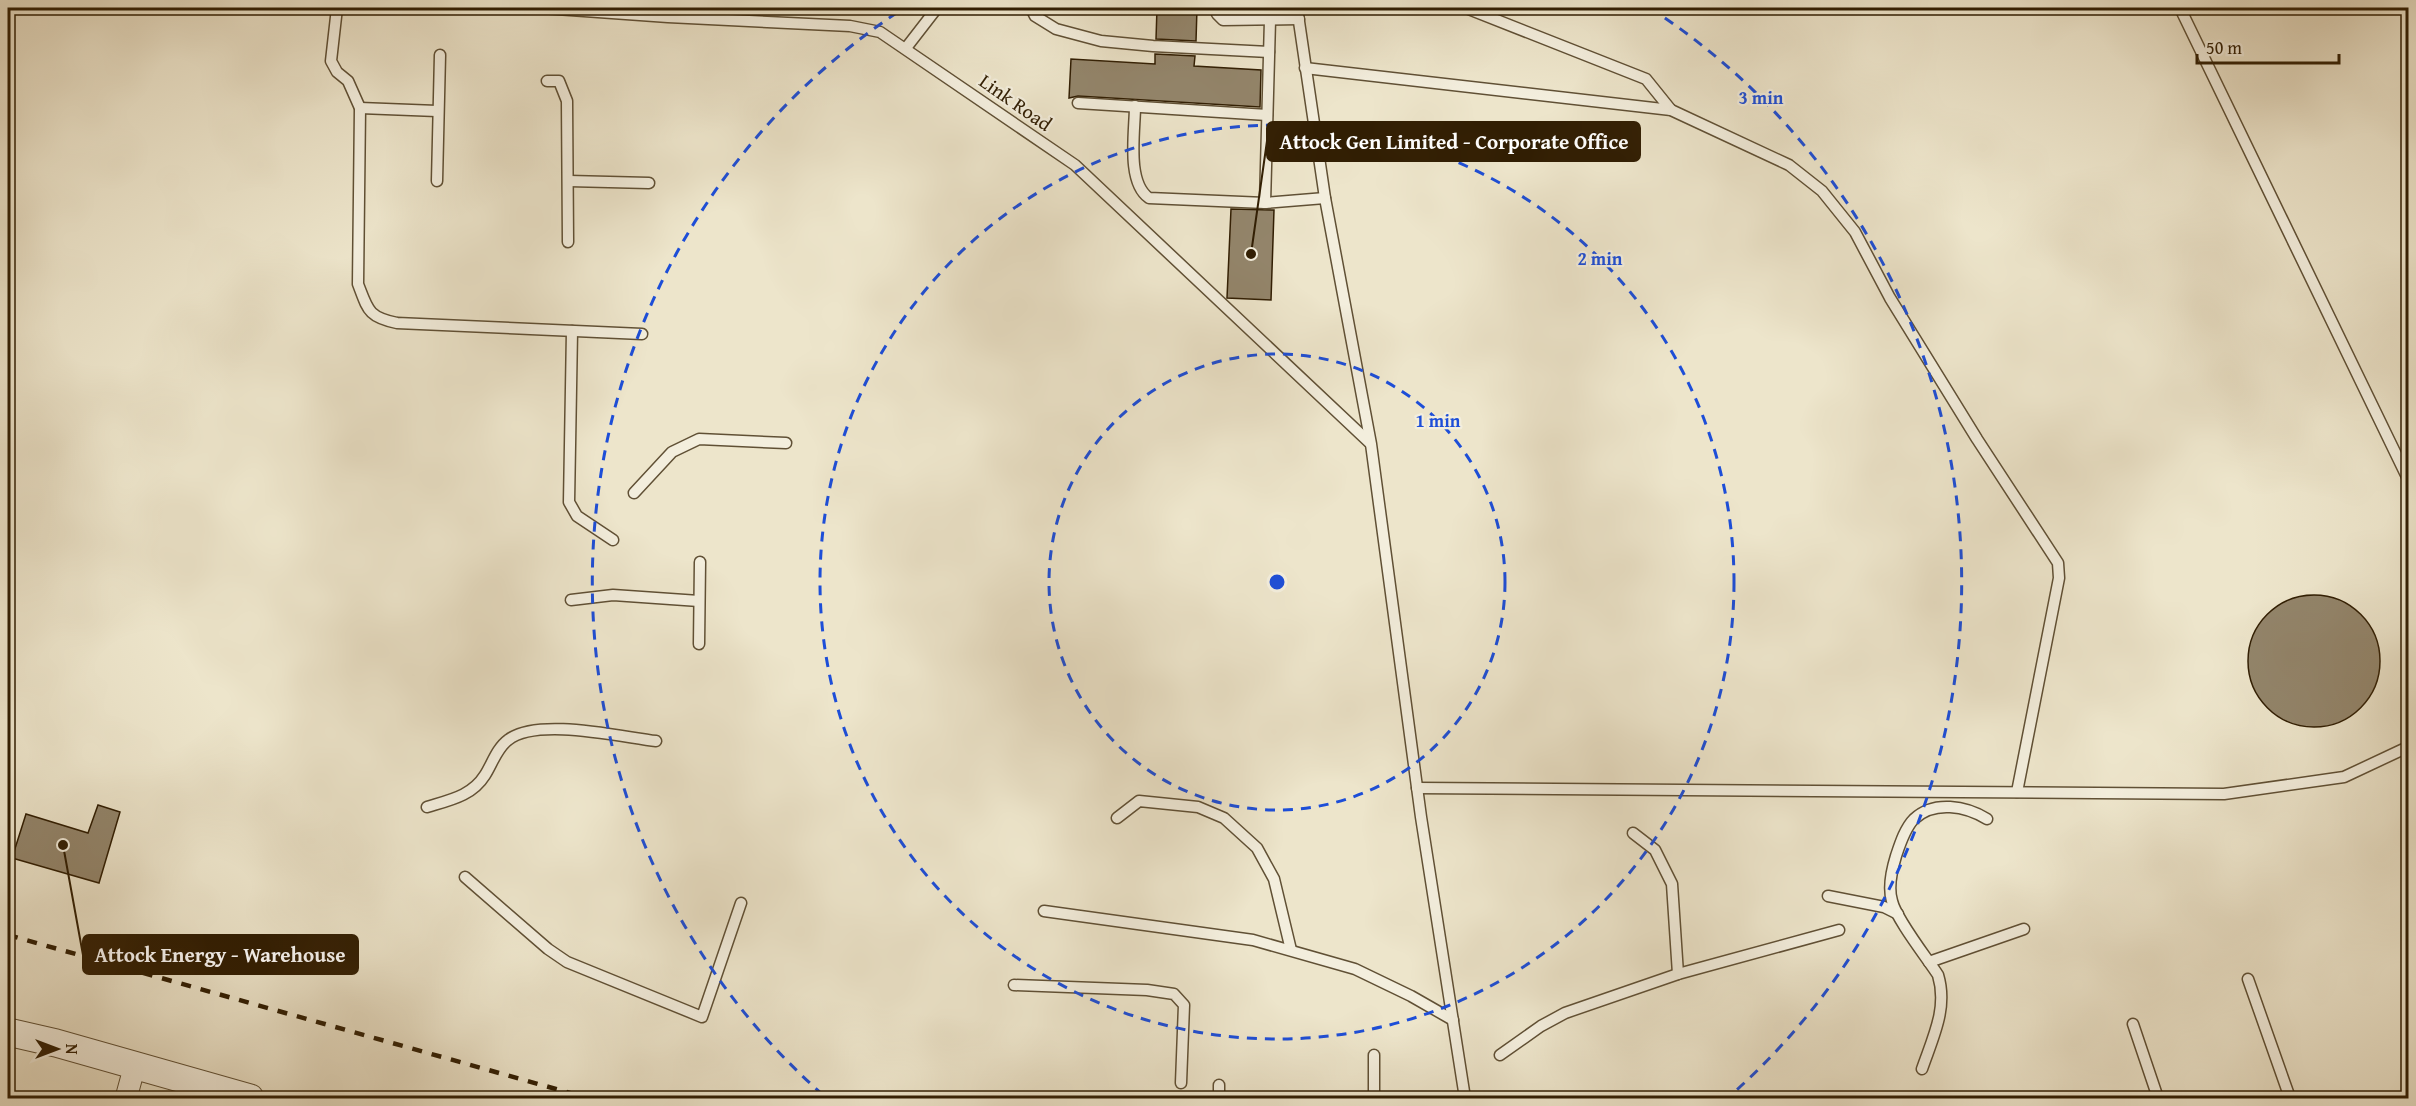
<svg xmlns="http://www.w3.org/2000/svg" width="2416" height="1106" font-family="'Gentium Book Plus',serif">
<style>
.building{fill:#93856b;stroke:#311e03;stroke-width:1.5}
.lines{fill:none;stroke-linecap:round;stroke-linejoin:round}
.service-casing{stroke:#605035;stroke-width:13}
.minor-casing{stroke:#605035;stroke-width:23}
.tertiary-casing{stroke:#605035;stroke-width:29}
.service{stroke:#f3eedd;stroke-width:10}
.minor{stroke:#f3eedd;stroke-width:21}
.tertiary{stroke:#f3eedd;stroke-width:27}
.rail{stroke:#311e03;stroke-width:4.5;stroke-dasharray:10 10;stroke-linecap:butt}
.ring{fill:none;stroke:#1d4ed8;stroke-width:3;stroke-dasharray:10 8}
.labels{text-anchor:middle;dominant-baseline:central;stroke-width:4.5;stroke-linejoin:round;paint-order:stroke}
.street-label{font-size:20px;fill:#311e03;stroke:#f3eedd}
.centre{fill:#1d4ed8;stroke:#f3eedd;stroke-width:3}
.ring-label{font-size:18px;text-anchor:middle;font-weight:bold;fill:#1d4ed8;stroke:#f3eedd;stroke-width:4.5;stroke-linejoin:round;paint-order:stroke}
.leader{fill:none;stroke:#311e03;stroke-width:2}
.callout-dot{fill:#311e03;stroke:#f3eedd;stroke-width:2}
.callout{fill:#311e03;stroke:#311e03;stroke-width:2}
.callout-label{font-size:21px;text-anchor:middle;font-weight:bold;fill:#fff}
</style>
<rect width="100%" height="100%" fill="#ede5cb"/>
<filter id="stains"><feTurbulence type="fractalNoise" baseFrequency=".00333" numOctaves="4"/><feColorMatrix values="0 0 0 0 .2 0 0 0 0 .09 0 0 0 0 .02 0 0 0 .5 -.17"/></filter>
<radialGradient id="worn" r=".72"><stop offset=".6" stop-color="#630" stop-opacity="0"/><stop offset="1" stop-color="#630" stop-opacity=".3"/></radialGradient>
<g class="building">
<polygon points="1157,8 1197,8 1196,41 1156,39"/>
<polygon points="1155,54 1195,56 1194,66 1261,70 1260,107 1078,96 1069,98 1071,59 1155,64"/>
<polygon points="1231,209 1274,210 1271,300 1227,298"/>
<circle cx="2314" cy="661" r="66"/>
<polygon points="98,805 120,812 99,883 12,858 26,814 88,833"/>
</g>
<g class="lines">
<defs>
<g id="service">
<path d="M337,8L331,61L337,72L348,81L360,108L358,284C368,310 368,317 397,323L642,334"/>
<polyline points="542,8 668,17 850,26 880,32 1075,165 1370,443"/>
<polyline points="1031,8 1035,16 1056,29 1101,41 1153,46 1269,52"/>
<polyline points="1217,8 1217,14 1223,20 1299,19"/>
<polyline points="1297,8 1325,198 1371,444 1421,817 1465,1098"/>
<polyline points="1466,8 1646,79 1671,110"/>
<polyline points="2180,8 2408,479"/>
<polyline points="906,48 937,8"/>
<polyline points="1305,68 1671,110 1789,165 1822,191 1855,232 1890,298 1977,439 2058,563 2059,578 2017,792"/>
<polyline points="547,81 559,81 567,101 568,242"/>
<polyline points="1078,103 1267,115"/>
<path d="M1135,106C1135,131 1126,182 1149,198L1265,203L1325,198"/>
<polyline points="360,108 437,111"/>
<polyline points="437,181 440,55"/>
<polyline points="569,181 649,183"/>
<polyline points="1265,203 1270,20"/>
<polyline points="572,331 569,502 577,516 613,540"/>
<polyline points="634,493 672,452 699,439 786,443"/>
<polyline points="571,600 613,595 699,601"/>
<polyline points="699,644 700,562"/>
<polyline points="1417,788 2224,794 2344,777 2408,747"/>
<path d="M427,807C450,800 472,796 485,775C492,764 497,748 508,740C537,717 621,737 656,741"/>
<polyline points="1117,818 1139,801 1198,807 1224,818 1257,848 1274,879 1291,950"/>
<polyline points="1633,833 1655,850 1672,884 1678,974"/>
<polyline points="465,877 548,949 567,962 702,1017 741,903"/>
<polyline points="1828,896 1884,907 1898,914"/>
<polyline points="1044,911 1253,940 1355,969 1411,996 1453,1020"/>
<polyline points="1929,962 2024,929"/>
<polyline points="2248,979 2290,1098"/>
<polyline points="1014,985 1147,990 1174,994 1184,1005 1181,1083"/>
<polyline points="2133,1024 2158,1098"/>
<polyline points="1374,1055 1374,1098"/>
<polyline points="1500,1055 1541,1026 1565,1013 1678,974 1839,930"/>
<path d="M1922,1069C1933,1037 1948,1008 1938,975C1927,958 1896,919 1892,901C1888,888 1892,869 1896,856C1900,844 1905,828 1914,819C1934,800 1966,806 1987,819"/>
<polyline points="1219,1085 1219,1098"/>
</g>
<polyline id="minor" points="126,1098 135,1065"/>
<polyline id="tertiary" points="8,1032 56,1043 250,1098"/>
</defs>
<use href="#service" class="service-casing"/>
<use href="#minor" class="minor-casing"/>
<use href="#tertiary" class="tertiary-casing"/>
<use href="#service" class="service"/>
<use href="#minor" class="minor"/>
<use href="#tertiary" class="tertiary"/>
<polyline class="rail" points="8,935 588,1098"/>
</g>
<g class="ring">
<circle cx="1277" cy="582" r="228"/>
<circle cx="1277" cy="582" r="457"/>
<path d="M823 1095A685 685 0 0 1 904 8M1650 8A685 685 0 0 1 1731 1095"/>
</g>
<g class="labels">
<g class="street-label">
<text transform="translate(1016 102) rotate(35)">Link Road</text>
</g>
</g>
<circle cx="1277" cy="582" r="9" class="centre"/>
<g class="ring-label">
<text x="1761" y="104">3 min</text>
<text x="1600" y="265">2 min</text>
<text x="1438" y="427">1 min</text>
</g>
<path class="leader" d="M1251 254L1267 141M63 845L83 955"/>
<g class="callout-dot">
<circle cx="1251" cy="254" r="6"/>
<circle cx="63" cy="845" r="6"/>
</g>
<g class="callout">
<rect x="1267" y="122" width="373" height="39" rx="6"/>
<rect x="83" y="935" width="275" height="39" rx="6"/>
</g>
<g class="callout-label">
<text x="1454" y="149">Attock Gen Limited - Corporate Office</text>
<text x="220" y="962">Attock Energy - Warehouse</text>
</g>
<rect width="2416" height="1106" fill="none" stroke="#ede5cb" stroke-width="30"/>
<rect x="9" y="9" width="2398" height="1088" fill="none" stroke="#311e03" stroke-width="3"/>
<rect x="15" y="15" width="2386" height="1076" fill="none" stroke="#311e03" stroke-width="1.5"/>
<g transform="translate(57 1049) rotate(90)" stroke="#f3eedd" stroke-width="4.5" paint-order="stroke">
<path d="M0-4.5L10 22L0 15L-10 22Z" fill="#311e03"/>
<text y="-9" font-size="16" font-weight="bold" text-anchor="middle" fill="#311e03">N</text>
</g>
<path d="M2197 54v9h142v-9" fill="none" stroke="#311e03" stroke-width="3"/>
<text x="2206" y="54" font-size="18" fill="#311e03" stroke="#f3eedd" stroke-width="4.5" paint-order="stroke">50 m</text>
<rect width="100%" height="100%" filter="url(#stains)"/>
<rect width="100%" height="100%" fill="url(#worn)"/>
</svg>
